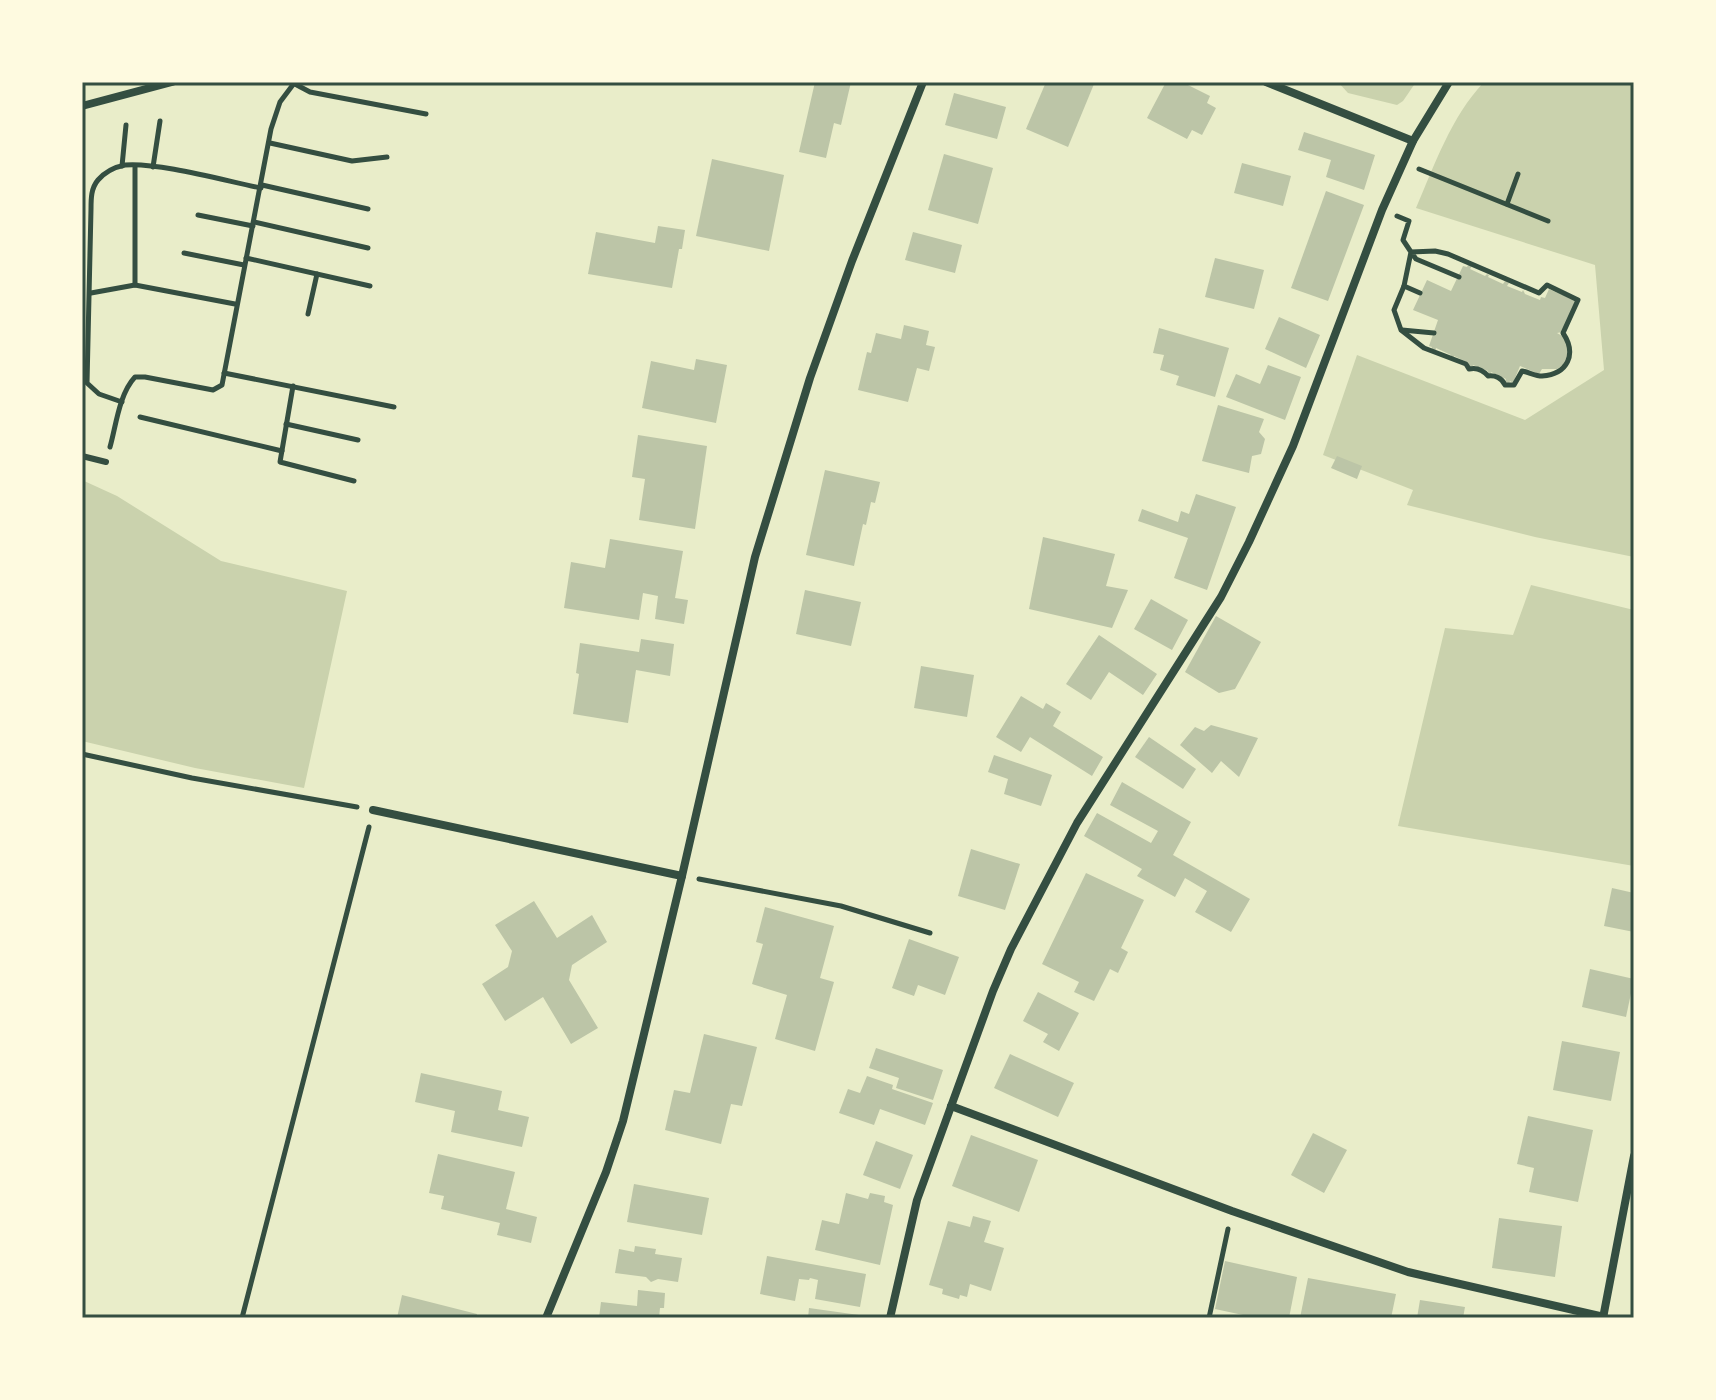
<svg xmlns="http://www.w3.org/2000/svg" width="1716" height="1400" font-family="Literata,serif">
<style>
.green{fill:#cad2ad}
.building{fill:#bcc5a7}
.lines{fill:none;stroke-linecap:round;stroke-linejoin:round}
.path{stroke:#344e41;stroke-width:5}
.service{stroke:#344e41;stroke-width:6}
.minor{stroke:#344e41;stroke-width:8}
.neatline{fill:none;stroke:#344e41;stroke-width:3}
</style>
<rect width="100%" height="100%" fill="#e9edc9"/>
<g class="green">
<polygon points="1338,82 1416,82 1403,101 1397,105 1348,93"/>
<path d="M1484,82H1634V557L1535,537L1407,505L1413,490L1323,455L1357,355L1525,420L1604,370L1595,265L1416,208C1435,164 1451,117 1484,82Z"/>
<polygon points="82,480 117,496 221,561 347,591 304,788 195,768 82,741"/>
<polygon points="1531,585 1634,610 1634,866 1398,826 1445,628 1513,635"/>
</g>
<g class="building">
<polygon points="815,82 851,82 841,125 834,123 826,158 799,152"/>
<polygon points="1046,82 1094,84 1068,147 1026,129"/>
<polygon points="1166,82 1182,82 1210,96 1207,103 1216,108 1202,135 1192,130 1187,139 1147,118"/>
<polygon points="954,93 1006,107 997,139 945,125"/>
<polygon points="1304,132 1375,155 1364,190 1326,177 1331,160 1298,150"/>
<polygon points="944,154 993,168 978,224 928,210"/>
<polygon points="712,159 784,175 769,251 696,236"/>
<polygon points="1242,163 1291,176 1283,206 1234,193"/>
<polygon points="1326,191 1364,205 1328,301 1291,288"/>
<polygon points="658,226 685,230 682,249 679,249 672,288 588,274 596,232 655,243"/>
<polygon points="913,232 962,245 955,273 905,260"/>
<polygon points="1215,258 1264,270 1254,309 1205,297"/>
<polygon points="1468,265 1472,266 1470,269 1485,276 1487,274 1489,275 1488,277 1503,284 1505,281 1509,283 1507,286 1522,292 1523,290 1525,294 1540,300 1541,297 1545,298 1549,289 1576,301 1562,332 1557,333 1564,337 1569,351 1563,365 1557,369 1542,369 1539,374 1520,366 1513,383 1510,381 1509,384 1505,382 1506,379 1491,372 1490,375 1487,374 1488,371 1473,365 1472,368 1467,366 1469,363 1454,356 1453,359 1450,358 1451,355 1436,348 1435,352 1431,350 1432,347 1429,346 1438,320 1413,310 1427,280 1451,291 1463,266 1467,267"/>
<polygon points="1279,317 1320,335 1306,368 1265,349"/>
<polygon points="904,325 929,331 926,345 935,347 929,371 917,368 908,402 858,390 867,352 871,353 876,333 901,339"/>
<polygon points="1159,328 1229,348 1215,397 1176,385 1179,376 1160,370 1164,355 1153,353"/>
<polygon points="696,359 727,365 716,423 642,408 651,361 694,370"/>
<polygon points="1268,365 1301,377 1285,420 1226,397 1236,374 1260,384"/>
<polygon points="1218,405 1264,419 1259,432 1265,439 1261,454 1252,456 1249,473 1202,461"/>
<polygon points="638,435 707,446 695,529 639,520 645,479 632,477"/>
<polygon points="1337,456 1362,466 1357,479 1331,468"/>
<polygon points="825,470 880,482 875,503 871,502 866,525 863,524 854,566 806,555"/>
<polygon points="1196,494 1236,507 1207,590 1174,578 1188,538 1138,521 1142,509 1178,522 1181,511 1189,514"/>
<polygon points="1043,537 1115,554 1106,586 1128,590 1112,628 1029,609"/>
<polygon points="610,539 683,551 675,598 688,600 684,624 655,619 658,596 643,593 639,620 564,608 571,562 605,568"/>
<polygon points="805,590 861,602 851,646 796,634"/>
<polygon points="1151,599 1188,620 1172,650 1134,629"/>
<polygon points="1216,616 1261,642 1235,689 1219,693 1185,672"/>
<polygon points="1099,635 1157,674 1143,695 1109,672 1091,700 1066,684"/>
<polygon points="641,639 674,644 670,676 636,670 628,723 573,714 579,674 576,673 580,643 639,652"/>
<polygon points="921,666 974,675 967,717 914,708"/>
<polygon points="1021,696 1043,709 1046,703 1061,712 1053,726 1103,757 1092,776 1030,737 1021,752 996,737"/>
<polygon points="1211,725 1258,738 1239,777 1221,761 1212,773 1180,745 1195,727 1204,731"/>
<polygon points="1149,737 1196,769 1183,789 1135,757"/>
<polygon points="994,755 1052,775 1041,806 1004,794 1008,779 988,772"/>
<polygon points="1122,782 1191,822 1173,855 1250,899 1231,932 1195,912 1207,891 1185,878 1175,897 1137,876 1142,869 1084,836 1097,813 1151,843 1158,831 1110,805"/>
<polygon points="971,849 1020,864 1005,910 958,896"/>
<polygon points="1086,873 1144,900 1121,948 1128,952 1118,973 1110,969 1094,1001 1074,992 1079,982 1042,964"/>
<polygon points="1612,888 1634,893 1634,932 1604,926"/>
<polygon points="534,901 557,938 592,915 607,942 572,965 569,980 598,1028 571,1044 543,997 505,1021 482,984 508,967 512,951 495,925"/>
<polygon points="765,907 834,926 820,978 834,982 815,1051 775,1039 787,995 752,984 763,944 756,942"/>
<polygon points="909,939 959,957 945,995 918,985 914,996 892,988"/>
<polygon points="1590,969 1634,979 1626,1017 1582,1007"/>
<polygon points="1038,992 1079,1013 1059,1051 1043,1042 1048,1034 1023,1021"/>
<polygon points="704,1034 757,1047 742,1106 731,1104 721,1144 665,1130 674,1090 690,1093"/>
<polygon points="1562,1041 1620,1052 1611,1101 1553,1090"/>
<polygon points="876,1048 943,1070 933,1100 896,1088 899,1078 869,1068"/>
<polygon points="1010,1054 1074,1083 1058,1117 994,1088"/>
<polygon points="421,1073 502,1091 498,1110 529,1117 522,1147 451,1132 455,1111 415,1102"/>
<polygon points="867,1076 893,1085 892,1089 933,1103 925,1125 880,1109 874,1125 839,1113 848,1089 860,1093"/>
<polygon points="1528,1116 1593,1130 1578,1202 1529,1192 1534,1168 1517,1164"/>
<polygon points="1313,1133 1347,1150 1324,1193 1291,1175"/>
<polygon points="971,1135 1038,1160 1019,1212 952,1186"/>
<polygon points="876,1141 913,1155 900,1189 863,1175"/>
<polygon points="438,1154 515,1172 506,1209 537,1217 531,1243 497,1235 500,1223 441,1209 444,1196 429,1193"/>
<polygon points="634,1184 709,1198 702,1235 627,1222"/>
<polygon points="846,1193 868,1199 870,1193 885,1196 884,1202 893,1205 880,1265 815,1250 822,1220 839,1224"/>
<polygon points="973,1216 991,1221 984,1242 1004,1248 991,1291 970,1284 967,1297 960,1295 959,1299 942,1294 943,1289 929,1285 948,1221 970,1227"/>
<polygon points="1499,1218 1562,1226 1555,1277 1492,1268"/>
<polygon points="635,1246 656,1249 655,1254 682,1258 678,1282 658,1279 651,1282 646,1277 615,1273 619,1249 634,1252"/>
<polygon points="767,1256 866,1274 860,1307 815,1299 818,1280 810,1278 809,1280 799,1279 795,1301 760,1294"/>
<polygon points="1225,1261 1297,1277 1289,1318 1257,1318 1215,1309"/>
<polygon points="1308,1278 1396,1294 1391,1318 1300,1318"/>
<polygon points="638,1290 665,1293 664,1308 660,1308 659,1318 599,1318 601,1302 637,1306"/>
<polygon points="402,1295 477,1314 476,1318 397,1318"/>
<polygon points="1420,1300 1465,1307 1463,1318 1417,1318"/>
<polygon points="809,1308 866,1316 866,1318 808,1318"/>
</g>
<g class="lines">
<g class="path">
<polyline points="293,83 310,92 426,114"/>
<polyline points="270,143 352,161 387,157"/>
<polyline points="122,166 126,125"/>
<polyline points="153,167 160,121"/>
<polyline points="1419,169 1548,221"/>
<polyline points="262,185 368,209"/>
<polyline points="1507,204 1518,174"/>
<polyline points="198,215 253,226"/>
<path d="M1397,216L1409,221L1403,240L1411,252L1404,286L1394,310L1401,330L1424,348L1466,364L1469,369C1477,367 1483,370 1488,376C1495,375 1502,378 1505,385H1514L1522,371C1528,372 1536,376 1542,376C1568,374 1577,354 1563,333L1578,300L1547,285L1539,293L1448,254L1435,251L1411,252L1416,259L1459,277"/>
<polyline points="254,222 368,248"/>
<polyline points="184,253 244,265"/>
<polyline points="246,258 370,286"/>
<polyline points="135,285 135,166"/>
<polyline points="1404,286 1420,293"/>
<polyline points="91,293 135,285 235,304"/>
<polyline points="308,314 317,274"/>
<polyline points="1402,330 1434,333"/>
<polyline points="224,373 394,407"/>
<polyline points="293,386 280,462 354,481"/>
<path d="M122,402L99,394L87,383L91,209C91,199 91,188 98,180C105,172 115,167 125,165C158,162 226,181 261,188"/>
<polyline points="140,417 282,451"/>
<polyline points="286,424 358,440"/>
<path d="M110,447C116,426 119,394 135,377H145L213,390L222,385L271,129L280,102L295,82"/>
<polyline points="82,754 192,778 357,807"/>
<polyline points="699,879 841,906 930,933"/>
<polyline points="242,1318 369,827"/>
<polyline points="1209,1318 1228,1229"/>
</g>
<polyline class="service" points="82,456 106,462"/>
<g class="minor">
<polyline points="1266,82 1413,141"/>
<polyline points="82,106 172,82"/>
<polyline points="373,810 682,876"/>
<polyline points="951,1106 1232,1211 1408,1272 1604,1317"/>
<polyline points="546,1318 606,1172 623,1121 682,876 755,557 810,378 852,261 923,82"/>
<polyline points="890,1318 917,1200 993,991 1011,949 1077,823 1221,597 1249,542 1293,446 1382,210 1413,141 1449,82"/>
<polyline points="1603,1318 1634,1156"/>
</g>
</g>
<rect width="1716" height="1400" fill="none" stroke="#fefae0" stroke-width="168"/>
<rect x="84" y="84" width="1548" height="1232" class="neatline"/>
</svg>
